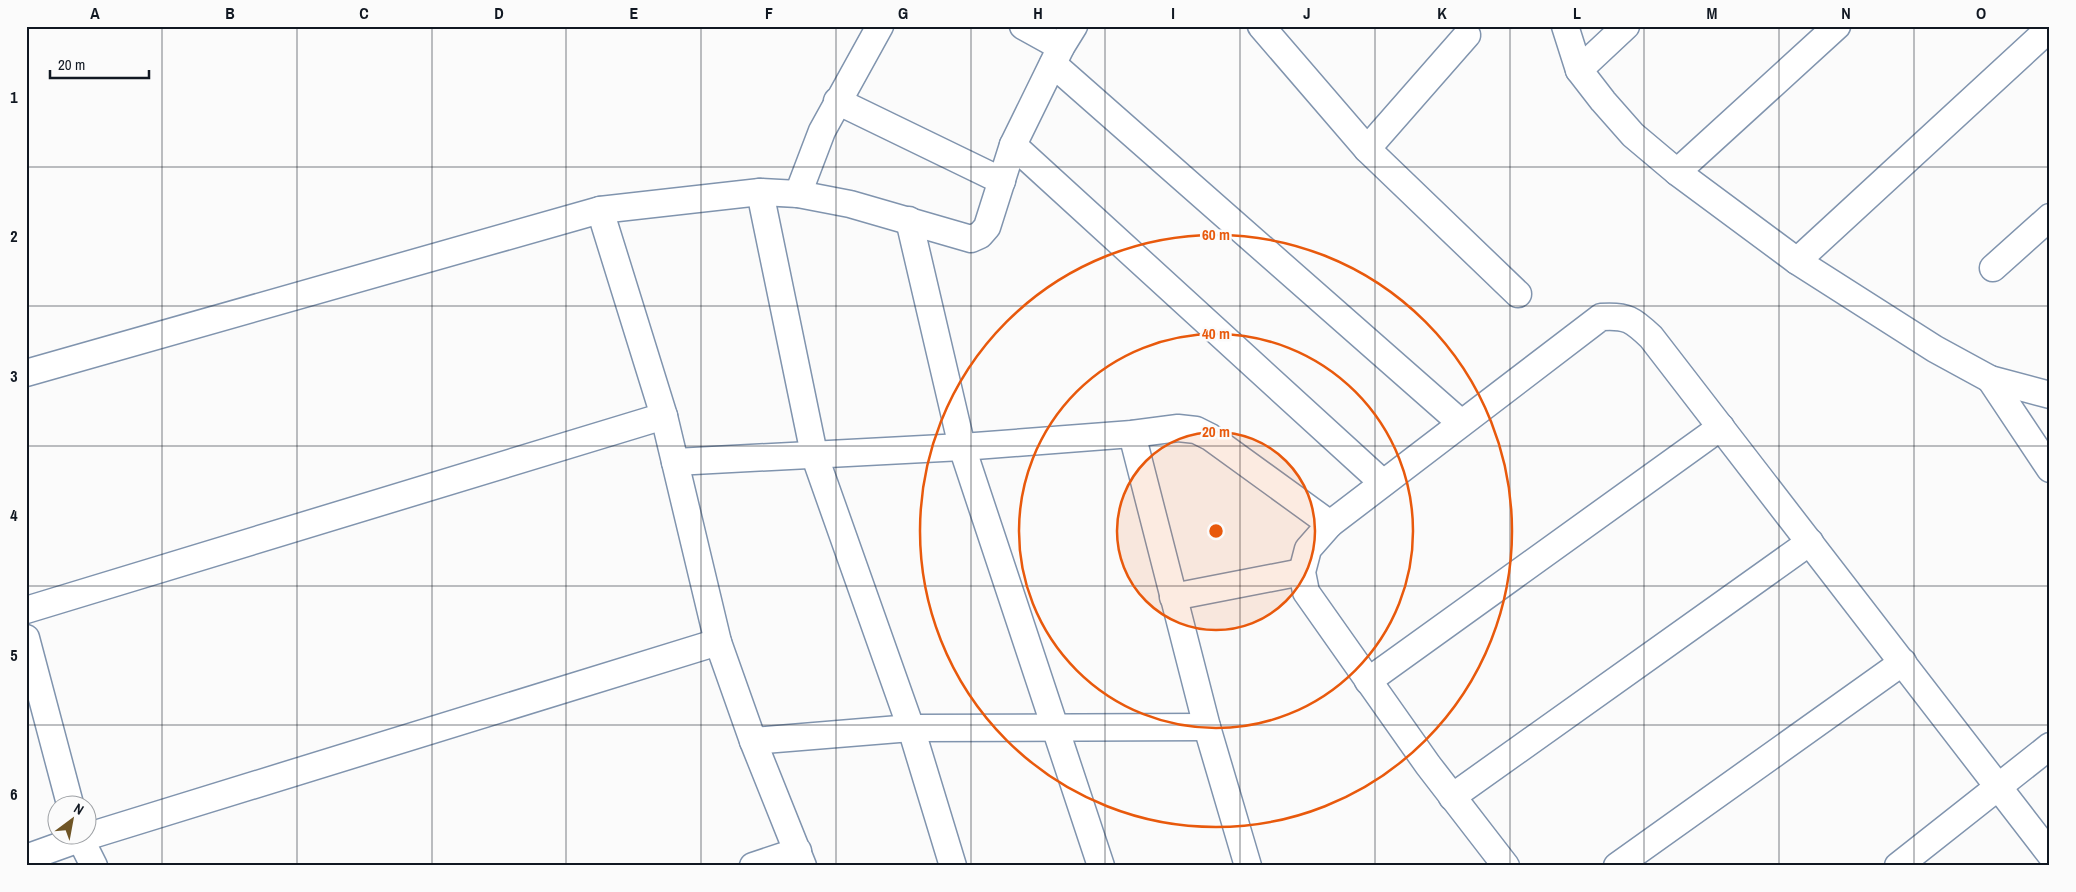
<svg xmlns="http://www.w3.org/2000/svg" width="2076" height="892" font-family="'Archivo Narrow',sans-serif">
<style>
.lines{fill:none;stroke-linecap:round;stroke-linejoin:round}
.minor-casing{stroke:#8094ae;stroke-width:29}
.minor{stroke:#fff;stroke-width:26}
.grid{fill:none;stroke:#111822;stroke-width:1;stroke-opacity:0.55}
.ring{fill:none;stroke:#e8590c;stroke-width:2.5}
.centre{fill:#e8590c;stroke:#fbfbfb;stroke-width:2.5}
.ring-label{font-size:15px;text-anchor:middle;font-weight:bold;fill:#e8590c;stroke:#fbfbfb;stroke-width:5;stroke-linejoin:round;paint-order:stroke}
.neatline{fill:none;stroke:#111822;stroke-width:2}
.grid-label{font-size:16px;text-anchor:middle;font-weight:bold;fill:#111822}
</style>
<rect width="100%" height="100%" fill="#fbfbfb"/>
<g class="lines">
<defs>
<g id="minor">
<polyline points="1023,26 1061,47"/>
<polyline points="1261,26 1367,149 1518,294"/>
<polyline points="1565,26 1579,70 1603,101 1633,135 1677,172 1797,261 1935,349 1990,379 2050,395"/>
<polyline points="1053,64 1461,423"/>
<polyline points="1579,70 1626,26"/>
<polyline points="837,101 1002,181"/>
<polyline points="1013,145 1383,483"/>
<polyline points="1367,149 1467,35"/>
<polyline points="1677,172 1837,26"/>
<polyline points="760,192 814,454 911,728 953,866"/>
<polyline points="798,194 822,131 880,26"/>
<polyline points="600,210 664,416 718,642 753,741 803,866"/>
<polyline points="909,220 962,447 1101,866"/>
<polyline points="1797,261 2050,28"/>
<polyline points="1993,268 2050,217"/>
<polyline points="26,373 600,210 760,192 798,194 850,204 971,239 980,235 987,227 1013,145 1061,47 1074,26"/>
<polyline points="1990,379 2050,469"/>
<polyline points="1132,434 1207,727 1248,866"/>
<polyline points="675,462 962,447 1132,434 1178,428 1196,430 1210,437 1330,524"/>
<polyline points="1173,597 1302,572"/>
<polyline points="26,610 664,416"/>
<polyline points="26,638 70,804"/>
<polyline points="1368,681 1721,427"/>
<polyline points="753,741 911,728 1207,727"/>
<polyline points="1452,797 1810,542"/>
<polyline points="78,834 94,866"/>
<polyline points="26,858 79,839 718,642"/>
<polyline points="753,866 798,851"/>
<path d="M1506,866L1428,765L1306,592L1302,572L1308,549L1330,524L1601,317C1627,315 1633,320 1651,337L2050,854"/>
<polyline points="1617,866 1903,662"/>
<polyline points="1898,866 2050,746"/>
</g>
</defs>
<use href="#minor" class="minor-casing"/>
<use href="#minor" class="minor"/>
</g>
<path class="grid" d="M162,26V866M297,26V866M432,26V866M566,26V866M701,26V866M836,26V866M971,26V866M1105,26V866M1240,26V866M1375,26V866M1510,26V866M1644,26V866M1779,26V866M1914,26V866M26,167H2050M26,306H2050M26,446H2050M26,586H2050M26,725H2050"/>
<circle cx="1216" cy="531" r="99" fill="#e8590c" fill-opacity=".12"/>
<g class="ring">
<circle cx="1216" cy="531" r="99"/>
<circle cx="1216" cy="531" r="197"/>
<circle cx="1216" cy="531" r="296"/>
</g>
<circle cx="1216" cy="531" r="8" class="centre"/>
<g class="ring-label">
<text x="1216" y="240">60 m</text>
<text x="1216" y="339">40 m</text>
<text x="1216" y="437">20 m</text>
</g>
<rect width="2076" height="892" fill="none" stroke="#fbfbfb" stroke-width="55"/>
<g transform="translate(72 820) rotate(32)"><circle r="24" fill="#fbfbfb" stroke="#9da0a4"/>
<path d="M0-4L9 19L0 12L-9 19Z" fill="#6f5526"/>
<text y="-8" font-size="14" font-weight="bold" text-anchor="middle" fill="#111822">N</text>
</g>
<path d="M50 70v8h99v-8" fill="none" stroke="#111822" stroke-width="2.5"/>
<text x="58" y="70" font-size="15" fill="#111822" stroke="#fbfbfb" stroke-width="4" paint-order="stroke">20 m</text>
<rect x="28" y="28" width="2020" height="836" class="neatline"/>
<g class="grid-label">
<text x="95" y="19">A</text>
<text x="230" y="19">B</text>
<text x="364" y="19">C</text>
<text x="499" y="19">D</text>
<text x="634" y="19">E</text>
<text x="769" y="19">F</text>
<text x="903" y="19">G</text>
<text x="1038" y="19">H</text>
<text x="1173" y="19">I</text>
<text x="1307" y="19">J</text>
<text x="1442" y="19">K</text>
<text x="1577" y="19">L</text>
<text x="1712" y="19">M</text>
<text x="1846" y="19">N</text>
<text x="1981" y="19">O</text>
<text x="14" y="103">1</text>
<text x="14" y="242">2</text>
<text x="14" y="382">3</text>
<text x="14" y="521">4</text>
<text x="14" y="661">5</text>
<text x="14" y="800">6</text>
</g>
</svg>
